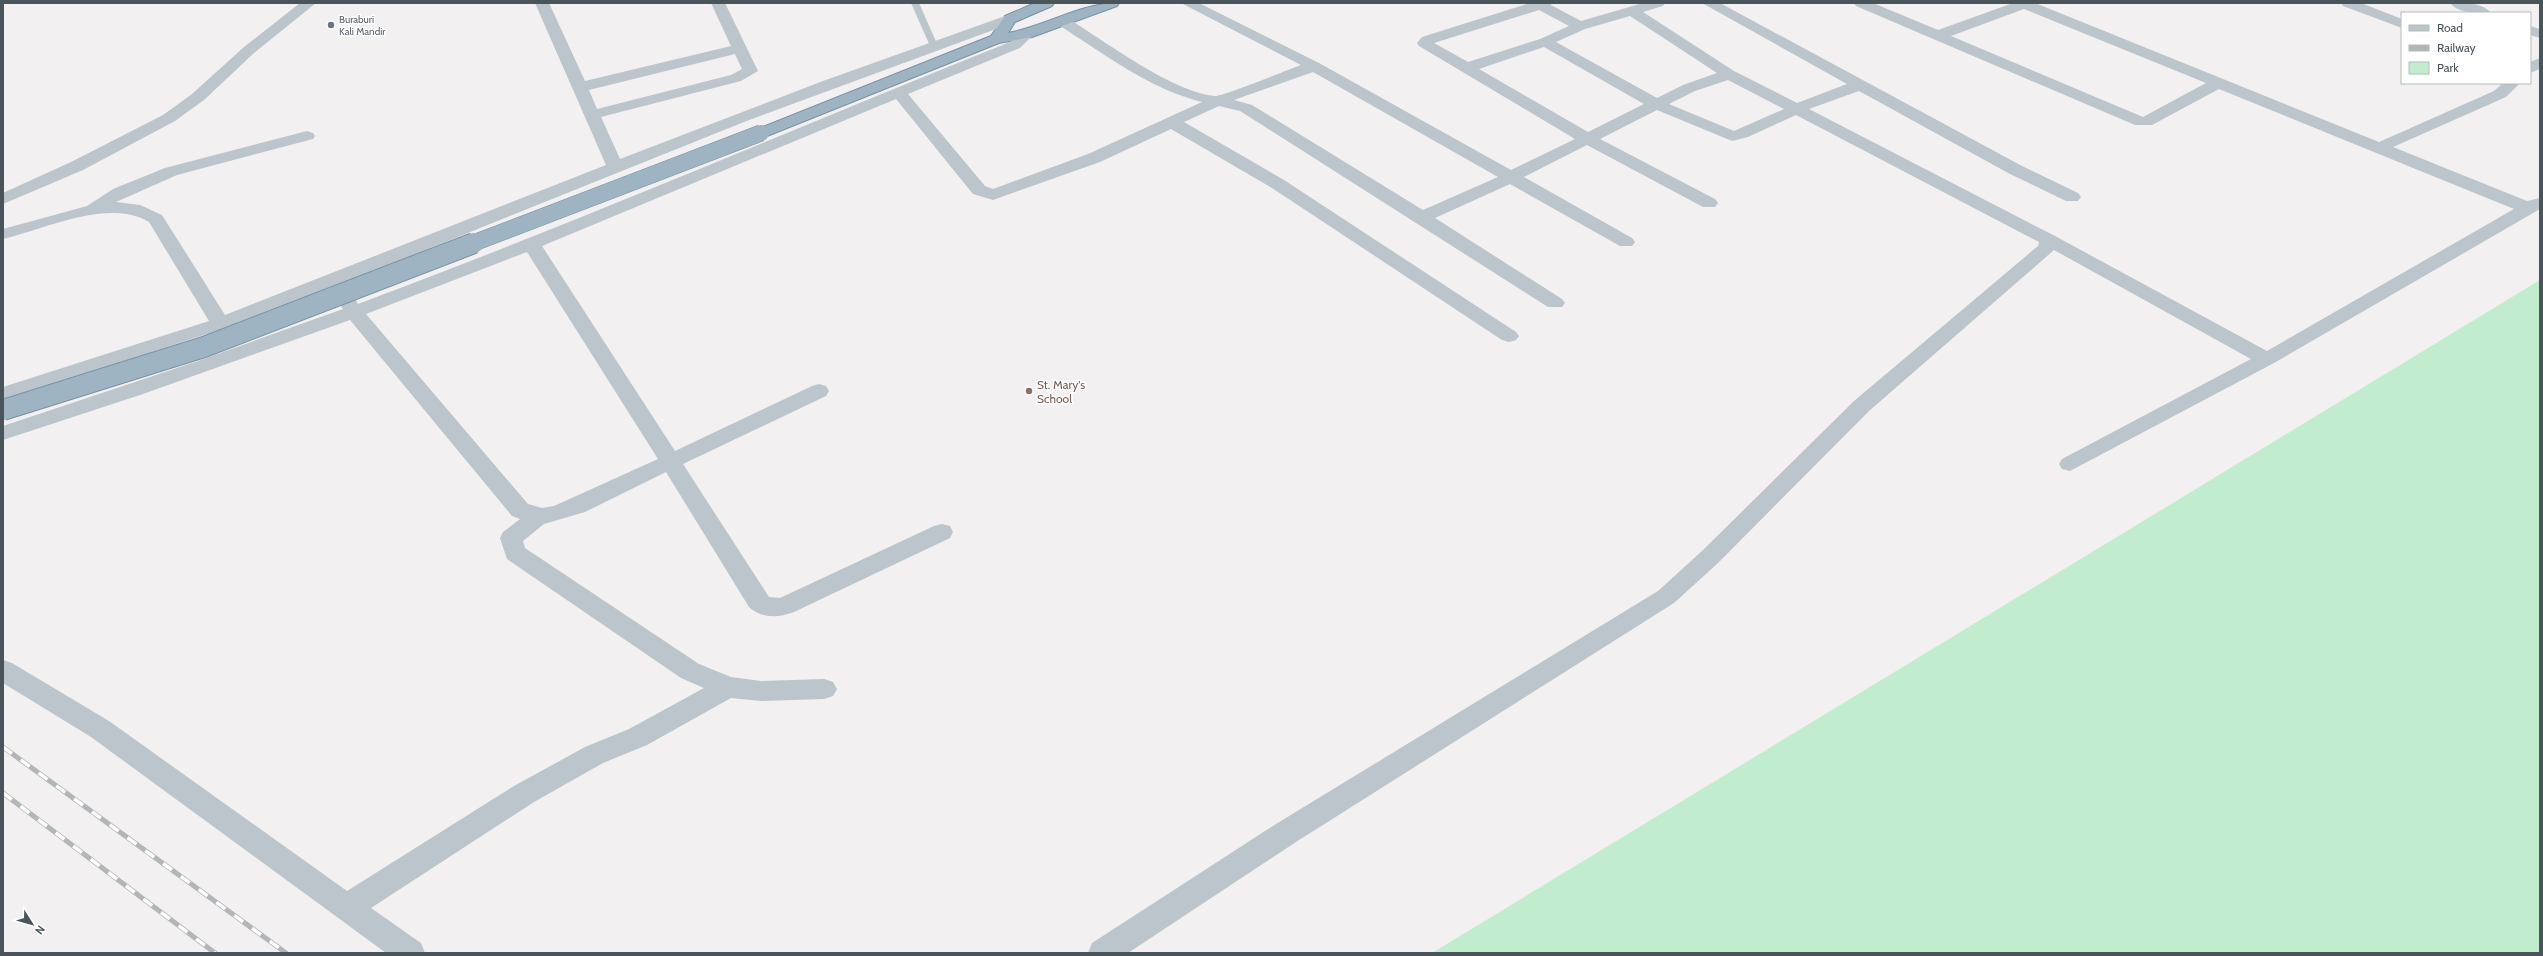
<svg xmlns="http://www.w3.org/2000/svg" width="2543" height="956" font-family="Cabin,sans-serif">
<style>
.green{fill:#c2ecce}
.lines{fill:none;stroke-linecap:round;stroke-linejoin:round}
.trunk-casing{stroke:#7792a6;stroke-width:2}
.service{fill:#bcc5cb;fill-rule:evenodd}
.minor{fill:#bcc5cb;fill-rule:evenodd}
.trunk{fill:#9eb4c3;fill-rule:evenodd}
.rail-casing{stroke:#b2b6b9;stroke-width:5}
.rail{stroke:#fff;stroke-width:3.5;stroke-dasharray:11;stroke-linecap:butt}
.trunk-bridge-far1-casing{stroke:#7792a6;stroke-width:17;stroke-linecap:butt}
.trunk-bridge-casing{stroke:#7792a6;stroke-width:22;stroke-linecap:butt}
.trunk-bridge-far1{stroke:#9eb4c3;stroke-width:16}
.trunk-bridge{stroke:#9eb4c3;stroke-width:20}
.worship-dot{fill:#6b7280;stroke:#fff;stroke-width:1.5}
.education-dot{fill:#8d6e63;stroke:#fff;stroke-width:1.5}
.labels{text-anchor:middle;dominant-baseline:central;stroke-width:3;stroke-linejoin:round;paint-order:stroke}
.far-worship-label{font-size:10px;fill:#5b616d;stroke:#fff;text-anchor:start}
.education-label{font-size:12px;fill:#785e54;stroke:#fff;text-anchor:start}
</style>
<rect width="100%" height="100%" fill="#f2f0f0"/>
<polygon class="green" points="2540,280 2540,953 1432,953"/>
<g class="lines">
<defs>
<path id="trunk" d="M1035,3H1054L1052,6L1015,22L1008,33C1046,26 1080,3 1119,3L1117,6L1032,37L999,43L767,136H755L753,133L755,130L991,36L1005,16Z"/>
</defs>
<use href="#trunk" class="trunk-casing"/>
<polygon class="service" points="911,3 919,3 938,46 937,48 930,46"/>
<g class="minor">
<polygon points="300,3 316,3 254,53 204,100 175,121 83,170 3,204 3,193 71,162 163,115 192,94 244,47"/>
<path d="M535,3H549L585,81L731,46L711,3H725L758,71L741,81L601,117L620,159L823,81L1005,16L1010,15L1017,19L1015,22L744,122L261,316L3,401V387L209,321L149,222C108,198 46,229 3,239V229L87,206L113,189L165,168L307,131L313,133L315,136L313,139L177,175L116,202L140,205L162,215L225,315L606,165ZM735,54L742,69L731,75L597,109L589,90Z"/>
<path d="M1181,3H1199L1319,63L1511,170L1575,139L1419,46L1417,43L1422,37L1530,3H1552L1551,5L1581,21L1643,3H1665L1663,6L1643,12L1734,71L1797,103L1847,84L1702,3H1720L2022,166L2078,193L2081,197L2078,201H2066L2010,174L1859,91L1809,109L2055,236L2267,351L2514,209L2219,89L2152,125H2135L1856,6L1854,3H1873L1938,30L2013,3H2035L2379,142L2494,91L2503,83H2520L2506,97L2393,147L2527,201L2540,198V209L2274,363L2070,471L2062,469L2059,464L2062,459L2251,359L2054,250L1869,411L1718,563L1674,603L1296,842L1128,953H1088L1092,943L1276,824L1658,591L1702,551L1854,401L2038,246L2039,242L1796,115L1748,137L1732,141L1657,110L1600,139L1715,199L1718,203L1715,207H1703L1587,145L1524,177L1632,238L1635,242L1632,246H1620L1510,184L1435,218L1562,299L1565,303L1562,307H1548L1240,111L1219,106L1184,122L1284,180L1516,332L1519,336L1516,340L1509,342L1502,340L1272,188L1171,129L1100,162L993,200L973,194L896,99L542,246L675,451L812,386L819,384L826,386L829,391L826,396L683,464L769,597L780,598L934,526L942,524L950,526L953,532L950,538L794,612C777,618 763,619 749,607L666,472L585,512L544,524L523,541L525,548L699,664L731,677L761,681L824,679L833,682L837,689L833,696L824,699L761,701L731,698L647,745L603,763L534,802L371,908L421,943L425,953H386L91,737L3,683V660L12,663L109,721L347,891L514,786L585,747L629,729L704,688L681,678L507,559L500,538L503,532L520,519L512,516L350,320L143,394L3,440V426L195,362L343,309L337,301L340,297H354L358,304C578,222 793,129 1010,42L1022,31H1032L1034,34L1020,48L908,94L985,186L993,189L1088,154L1202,102C1149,89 1103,53 1057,24L1055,21L1057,18H1067C1105,41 1172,92 1215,96C1224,96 1287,70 1301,65ZM2024,9L2206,83L2143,117L1951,36ZM1539,10L1569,26L1540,39L1468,62L1434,43ZM1630,16L1717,73L1683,85L1657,98L1556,42L1585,29ZM1544,47L1644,104L1588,132L1479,69ZM1313,72L1498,177L1423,210L1252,105L1234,100ZM1728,80L1784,109L1734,131L1669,104L1695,91ZM527,252L658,459L554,506L542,508L528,504L366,314Z"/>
<polygon points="2341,3 2361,3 2402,19 2402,28 2343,6"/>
<path d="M2450,3C2462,3 2483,2 2491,13C2479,13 2458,14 2450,3Z"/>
<polygon points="2530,26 2540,29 2540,38 2530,35"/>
<polygon points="2540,58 2540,69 2530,73 2530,62"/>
</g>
<use href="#trunk" class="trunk"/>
<defs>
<g id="rail">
<polyline points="3,747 286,953"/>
<polyline points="3,793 215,953"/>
</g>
</defs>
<use href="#rail" class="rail-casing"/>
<use href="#rail" class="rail"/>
<defs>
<polyline id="trunk-bridge-far1" points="471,244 761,133"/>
<polyline id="trunk-bridge" points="3,410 204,347 474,243"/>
</defs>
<use href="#trunk-bridge-far1" class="trunk-bridge-far1-casing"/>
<use href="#trunk-bridge" class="trunk-bridge-casing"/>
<use href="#trunk-bridge-far1" class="trunk-bridge-far1"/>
<use href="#trunk-bridge" class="trunk-bridge"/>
</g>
<circle class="worship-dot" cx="331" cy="25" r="4"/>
<circle class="education-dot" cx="1029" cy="391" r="4"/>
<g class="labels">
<g class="far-worship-label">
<text x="339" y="19">Buraburi<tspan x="339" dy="12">Kali Mandir</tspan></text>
</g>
<g class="education-label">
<text x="1037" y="384">St. Mary's<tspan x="1037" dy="14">School</tspan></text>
</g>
</g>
<rect width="2543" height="956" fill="none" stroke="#49555b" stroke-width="8"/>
<rect x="2401" y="12" width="130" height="72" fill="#ffffff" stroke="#b6bbbd"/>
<rect x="2409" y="25" width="20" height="6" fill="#bcc5cb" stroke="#b6bbbd"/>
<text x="2437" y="32" font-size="12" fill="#49555b">Road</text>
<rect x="2409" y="45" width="20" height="6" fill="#b2b6b9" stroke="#b6bbbd"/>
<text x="2437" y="52" font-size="12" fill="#49555b">Railway</text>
<rect x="2409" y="62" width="20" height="12" fill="#c2ecce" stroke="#b6bbbd"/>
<text x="2437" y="72" font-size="12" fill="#49555b">Park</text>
<g transform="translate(32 924) rotate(127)" stroke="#ffffff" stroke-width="3" paint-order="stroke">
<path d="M0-3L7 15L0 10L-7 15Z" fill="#49555b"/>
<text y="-6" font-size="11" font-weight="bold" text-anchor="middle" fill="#49555b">N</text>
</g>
</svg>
